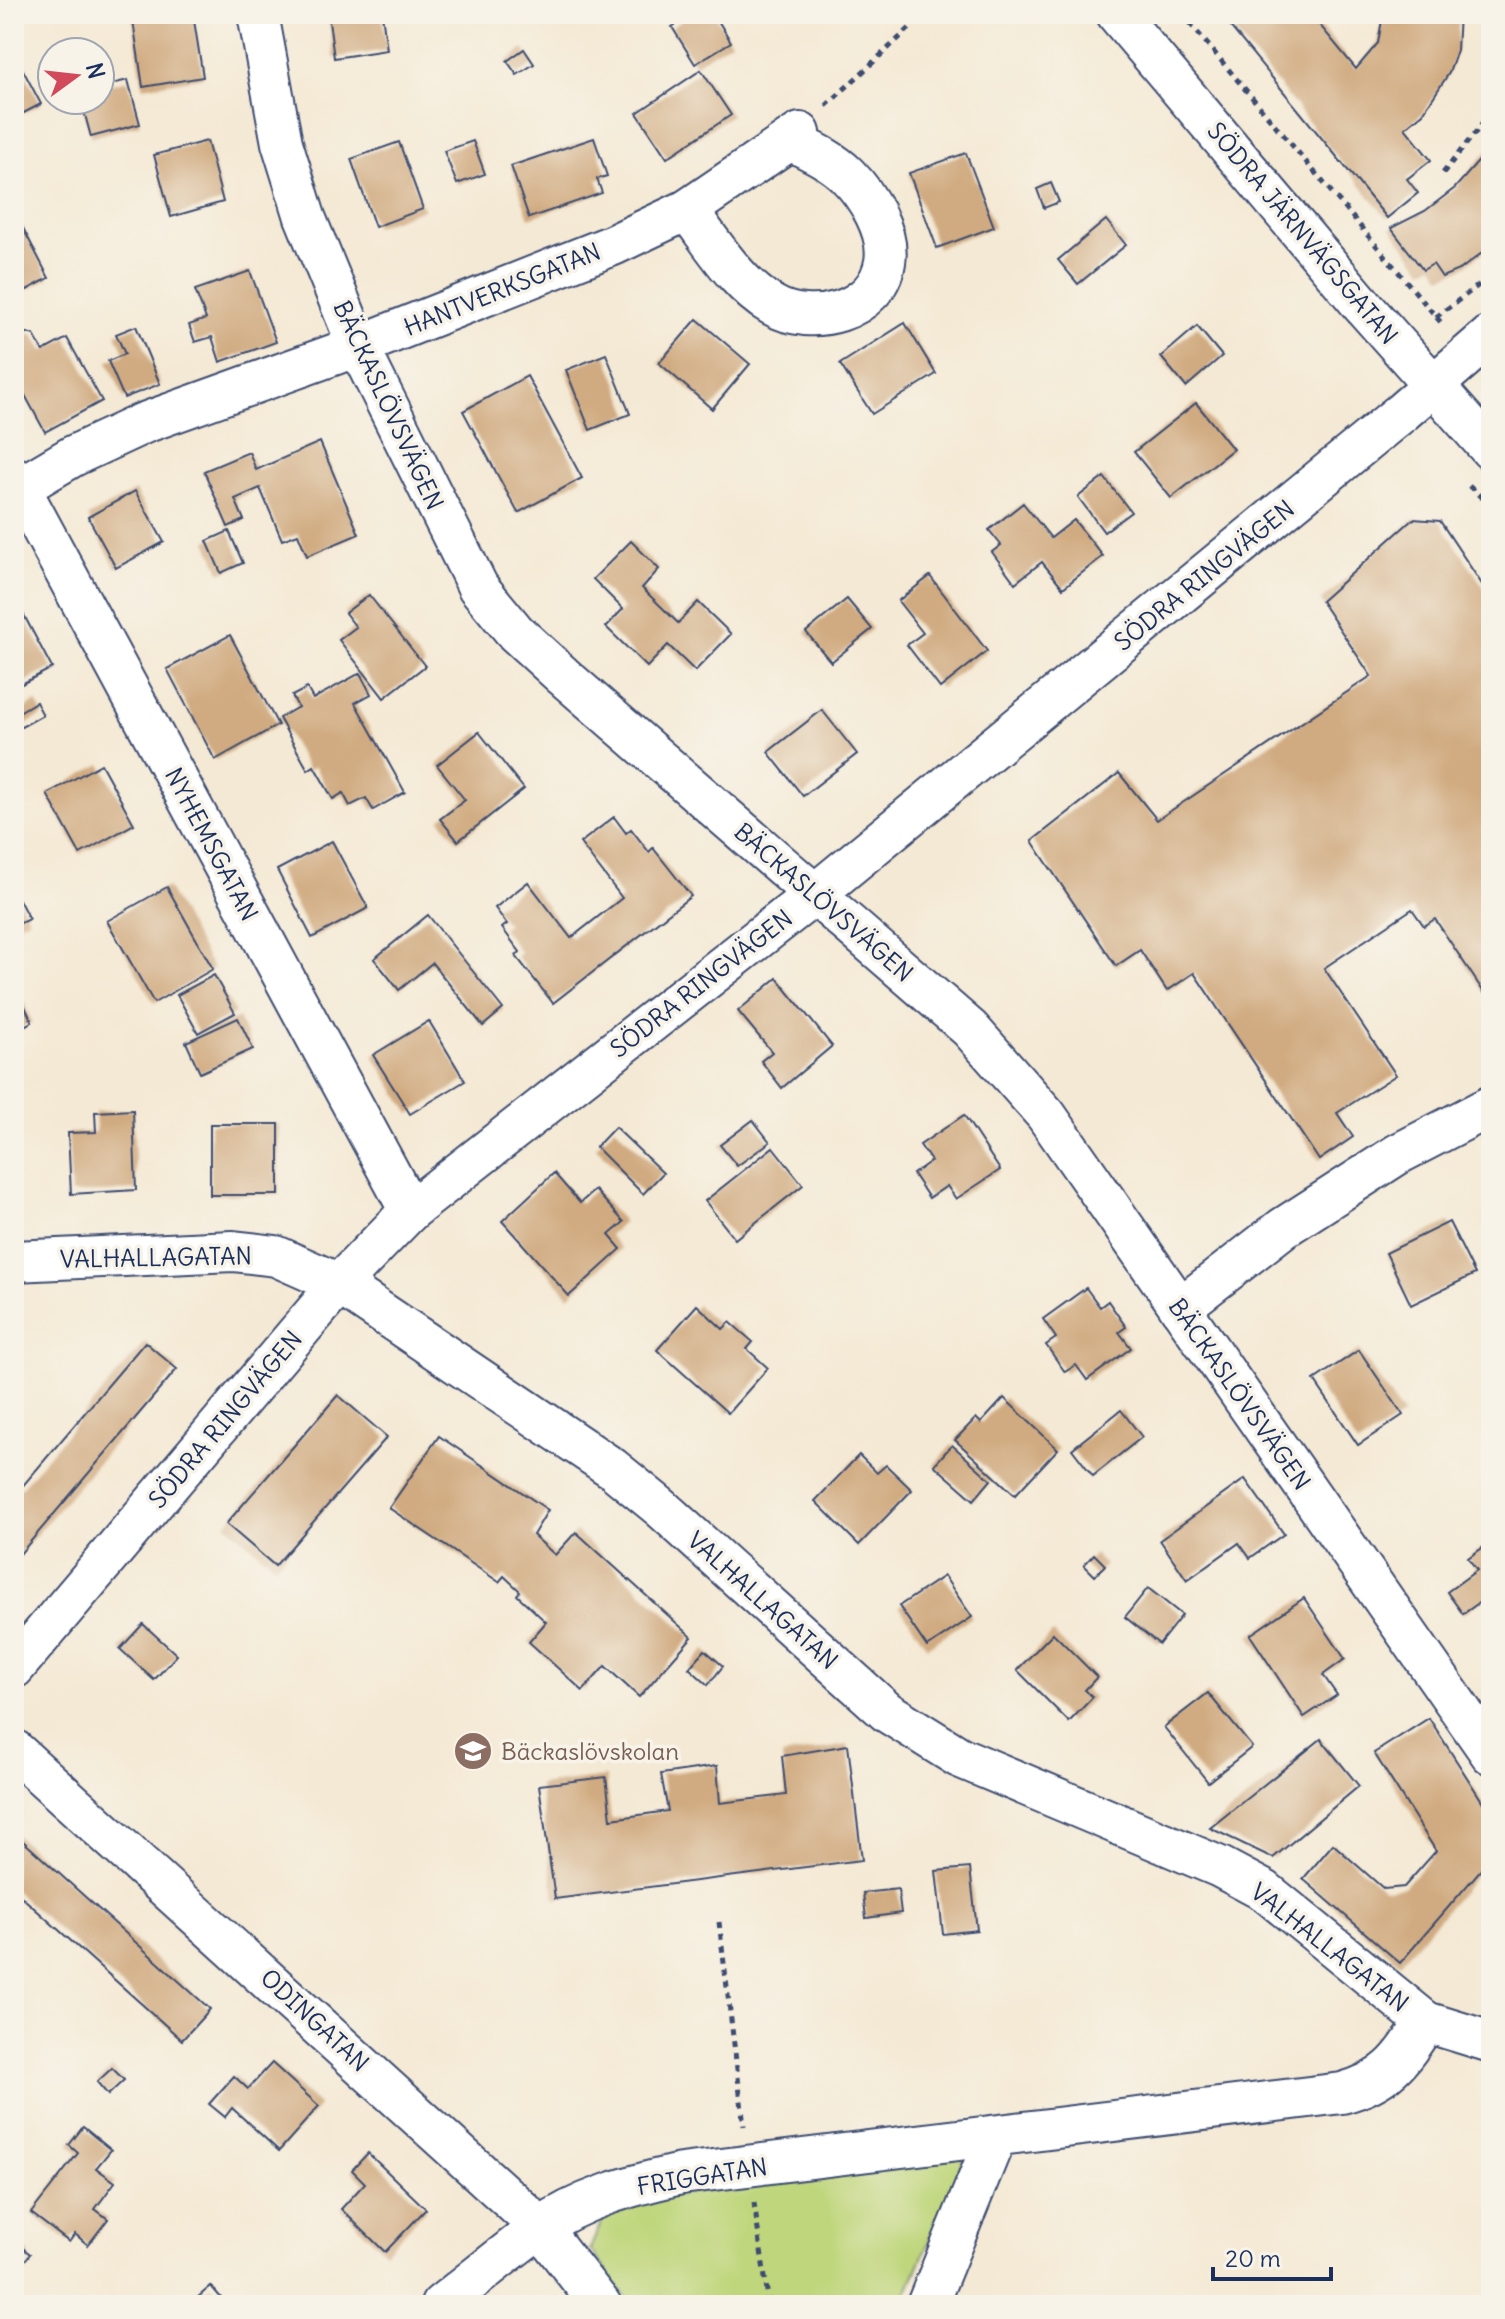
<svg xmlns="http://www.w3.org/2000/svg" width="1505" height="2319" font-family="Delius,sans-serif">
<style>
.green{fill:#bfd67b;stroke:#6d826c;stroke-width:2}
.building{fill:#d0aa80}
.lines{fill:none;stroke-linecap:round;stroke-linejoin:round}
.minor-casing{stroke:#3c4b70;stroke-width:44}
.path{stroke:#3c4b70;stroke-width:5;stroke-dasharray:6 6;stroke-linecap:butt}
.minor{stroke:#fff;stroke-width:40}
.labels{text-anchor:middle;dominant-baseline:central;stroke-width:7;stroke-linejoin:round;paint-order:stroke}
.street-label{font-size:24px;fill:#1b2f5e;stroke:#f7f3e8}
.education-label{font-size:24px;fill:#785e54;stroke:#f7f3e8;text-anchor:start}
</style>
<rect width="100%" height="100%" fill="#f7f3e8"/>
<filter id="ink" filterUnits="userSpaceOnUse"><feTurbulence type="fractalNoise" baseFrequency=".0125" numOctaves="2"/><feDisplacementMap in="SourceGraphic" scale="16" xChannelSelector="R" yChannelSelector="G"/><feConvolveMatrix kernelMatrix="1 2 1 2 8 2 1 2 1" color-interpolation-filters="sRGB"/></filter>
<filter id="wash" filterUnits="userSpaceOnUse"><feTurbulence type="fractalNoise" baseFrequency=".006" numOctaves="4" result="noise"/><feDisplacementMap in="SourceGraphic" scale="32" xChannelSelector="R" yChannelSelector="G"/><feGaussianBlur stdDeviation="1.8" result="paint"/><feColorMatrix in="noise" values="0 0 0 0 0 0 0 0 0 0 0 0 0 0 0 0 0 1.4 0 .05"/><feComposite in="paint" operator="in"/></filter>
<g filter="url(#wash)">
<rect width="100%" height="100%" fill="#f4e9d4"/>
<polygon class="green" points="968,2149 902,2305 632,2305 590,2249 609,2205"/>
<g id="blocks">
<g class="building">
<polygon points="132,14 193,14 203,77 143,87"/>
<polygon points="328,14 382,14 387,50 334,58"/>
<polygon points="692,14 714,14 731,42 695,64 672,27"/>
<polygon points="1220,14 1317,14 1313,17 1356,69 1378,43 1383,14 1459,14 1457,50 1449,73 1423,113 1405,128 1431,160 1407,179 1418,193 1387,218"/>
<polygon points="524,49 534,64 517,75 507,61"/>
<polygon points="14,53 41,104 14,118"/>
<polygon points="701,70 731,115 667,158 637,113"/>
<polygon points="128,80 140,124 91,137 81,100 100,100 100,87"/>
<polygon points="594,138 607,176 597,179 602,193 529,218 511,166"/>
<polygon points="207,141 223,202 171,217 154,155"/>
<polygon points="473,141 485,174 457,184 444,151"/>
<polygon points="399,142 423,209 375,227 351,159"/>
<polygon points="1491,147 1491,246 1461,269 1442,277 1433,264 1423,270 1391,228 1425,211 1455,188"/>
<polygon points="966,153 994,227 937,248 909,173"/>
<polygon points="1051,183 1059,202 1044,208 1037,189"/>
<polygon points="14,211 49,278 14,297"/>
<polygon points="1106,220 1126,245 1078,284 1058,260"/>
<polygon points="250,271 276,342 220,362 212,337 195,342 189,325 206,319 195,290"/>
<polygon points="697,319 750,364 712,409 659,363"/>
<polygon points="905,323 936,374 872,414 840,364"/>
<polygon points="136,326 160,384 124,398 108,361 125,354 116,334"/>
<polygon points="1197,326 1222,356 1186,387 1161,357"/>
<polygon points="21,331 34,335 43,351 67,338 102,401 45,432 14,375 14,333"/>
<polygon points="606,354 630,414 590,430 566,370"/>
<polygon points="527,376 582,478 518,513 463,411"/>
<polygon points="1196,403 1233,449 1171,498 1134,452"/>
<polygon points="320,442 359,534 307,556 298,534 282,540 260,488 235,499 244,520 228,527 204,471 249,452 256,470"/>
<polygon points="1104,477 1131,512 1104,532 1078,497"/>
<polygon points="135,491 164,542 116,568 88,517"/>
<polygon points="1023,503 1051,538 1074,520 1103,556 1063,588 1042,562 1015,583 992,552 1001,545 989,530"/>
<polygon points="1413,519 1440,521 1491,598 1491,1003 1435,919 1424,926 1412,909 1324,968 1396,1075 1337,1113 1353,1137 1319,1160 1194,973 1167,991 1140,950 1116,966 1032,841 1119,773 1157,820 1371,676 1321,601"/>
<polygon points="229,531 243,563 221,573 207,541"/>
<polygon points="631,541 659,569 642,588 678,623 698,602 731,634 695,671 668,645 647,667 606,627 623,609 593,579"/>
<polygon points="930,576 987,651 940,688 907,645 923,633 898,601"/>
<polygon points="369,595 425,666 384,698 339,640 356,627 345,613"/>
<polygon points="847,599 872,629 831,662 806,632"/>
<polygon points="18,604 52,668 14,688 14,606"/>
<polygon points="230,635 278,725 215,760 167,669"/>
<polygon points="360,673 371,694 355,703 405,792 373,810 366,798 350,806 343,793 333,799 314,766 308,770 279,718 298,707 292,696 307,688 313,699"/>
<polygon points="36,702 43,715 14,731 14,715"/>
<polygon points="822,710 857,754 803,796 768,752"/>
<polygon points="479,732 524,789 458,841 440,819 465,800 437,765"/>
<polygon points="101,764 134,824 80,854 47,794"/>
<polygon points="614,817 626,833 631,829 649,852 653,848 691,896 553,1003 516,956 520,952 502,928 507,924 495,908 528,882 571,938 622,898 580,843"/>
<polygon points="332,841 368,908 312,938 277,870"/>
<polygon points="167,887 213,969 154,1003 107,921"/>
<polygon points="14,890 29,919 14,926"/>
<polygon points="428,915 503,1009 483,1026 432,963 399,990 374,959"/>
<polygon points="214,975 235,1013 198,1033 177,995"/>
<polygon points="777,978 832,1046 782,1088 761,1061 772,1052 738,1011"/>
<polygon points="14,982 32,1022 14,1031"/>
<polygon points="238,1018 253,1049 200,1073 186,1042"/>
<polygon points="429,1021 465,1081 410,1114 373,1055"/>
<polygon points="133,1110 136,1190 71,1194 68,1133 96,1132 95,1112"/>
<polygon points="964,1115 1000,1170 956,1199 947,1186 929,1198 913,1174 931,1161 920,1145"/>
<polygon points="753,1120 770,1142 737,1166 720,1145"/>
<rect x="210" y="1124" width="69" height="71"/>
<polygon points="615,1127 663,1173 643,1194 596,1147"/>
<polygon points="773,1147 803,1185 735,1239 705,1201"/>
<polygon points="554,1173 580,1203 595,1190 624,1222 609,1235 621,1249 569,1296 502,1221"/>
<polygon points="1449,1222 1475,1274 1411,1305 1386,1253"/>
<polygon points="1086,1288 1100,1307 1108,1301 1126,1327 1119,1332 1131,1348 1087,1380 1076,1365 1065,1372 1046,1345 1056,1338 1043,1319"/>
<polygon points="697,1305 723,1329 730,1322 753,1342 747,1349 768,1368 728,1413 657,1350"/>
<polygon points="145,1342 177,1369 14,1561 14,1496"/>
<polygon points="1359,1350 1403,1415 1358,1445 1314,1380"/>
<polygon points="338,1395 387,1437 275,1566 226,1524"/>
<polygon points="1004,1398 1058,1449 1015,1495 955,1440 976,1418 981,1423"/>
<polygon points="1121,1410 1142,1437 1093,1476 1072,1449"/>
<polygon points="439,1436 548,1510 533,1535 555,1555 576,1532 692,1637 639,1697 605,1666 583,1691 529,1642 546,1622 517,1595 520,1591 504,1576 499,1582 389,1508"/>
<polygon points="952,1445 991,1480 974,1500 934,1465"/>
<polygon points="859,1455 877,1473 886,1465 912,1490 859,1545 815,1501"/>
<polygon points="1245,1479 1284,1534 1250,1558 1239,1543 1187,1580 1160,1540"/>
<polygon points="1491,1542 1491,1594 1463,1614 1447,1592 1477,1570 1468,1558"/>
<polygon points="1094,1554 1105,1565 1095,1576 1084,1565"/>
<polygon points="944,1576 972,1617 927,1647 899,1606"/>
<polygon points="1148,1588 1182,1615 1159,1644 1125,1617"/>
<polygon points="1304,1598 1345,1659 1323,1675 1337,1695 1304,1717 1250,1635"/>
<polygon points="143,1624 177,1655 154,1680 120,1649"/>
<polygon points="1053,1633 1097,1677 1085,1690 1093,1697 1069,1722 1017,1670"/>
<polygon points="705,1650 723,1666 708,1685 689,1668"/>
<polygon points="1208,1693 1252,1747 1208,1782 1164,1727"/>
<polygon points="1429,1718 1491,1815 1491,1858 1400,1963 1303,1879 1333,1844 1384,1889 1404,1887 1436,1851 1374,1753"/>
<polygon points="1321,1739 1359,1786 1273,1858 1210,1828"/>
<polygon points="848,1745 862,1860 555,1899 539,1785 606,1777 611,1819 668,1811 661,1774 717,1766 720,1803 786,1795 782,1756"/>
<polygon points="14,1833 210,2009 182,2040 14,1890"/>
<polygon points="970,1868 977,1930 943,1934 936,1871"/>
<polygon points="898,1889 901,1913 866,1918 863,1893"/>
<polygon points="272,2063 319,2106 279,2151 232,2108 225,2117 209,2104 234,2076 248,2089"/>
<polygon points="112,2068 124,2080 108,2095 97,2082"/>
<polygon points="83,2127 111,2150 96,2168 115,2182 95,2209 108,2219 88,2245 75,2234 69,2242 31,2213 78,2153 69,2145"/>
<polygon points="368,2153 426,2209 385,2252 341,2209 365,2183 352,2170"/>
<polygon points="14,2241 30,2254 14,2274"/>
<polygon points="211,2286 227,2305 189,2305"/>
</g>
</g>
</g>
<g filter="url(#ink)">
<use href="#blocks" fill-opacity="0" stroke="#3c4b70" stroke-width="2"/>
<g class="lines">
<defs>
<g id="minor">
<polyline points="258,14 282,143 305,217 358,346 478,587 516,633 563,676 970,1029 1046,1115 1491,1754"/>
<polyline points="1117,14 1363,306 1491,450"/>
<path d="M687,210C712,242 737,285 772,305C811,328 877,312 885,262C890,232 867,195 847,175C831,159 809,150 790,140"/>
<polyline points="14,477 410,1211"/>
<polyline points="14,491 73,456 144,423 358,346 613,245 687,210 800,133"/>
<polyline points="14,1261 233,1251 276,1256 339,1284 612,1468 660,1507 887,1712 959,1757 1220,1867 1265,1891 1426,2022 1491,2042"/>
<polyline points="1180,1308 1283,1228 1398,1154 1491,1106"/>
<polyline points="14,1668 339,1284 410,1211 815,894 1401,413 1491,335"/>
<polyline points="14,1750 540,2227 601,2305"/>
<path d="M441,2305C473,2280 505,2253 538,2229C580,2199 632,2185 681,2174L1342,2093C1388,2081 1401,2060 1426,2022"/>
<polyline points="927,2305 996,2136"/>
</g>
</defs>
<use href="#minor" class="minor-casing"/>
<g class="path">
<polyline points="1182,14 1443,325"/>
<polyline points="826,106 925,14"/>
<polyline points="1443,173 1491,113"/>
<polyline points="1436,317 1491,276"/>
<polyline points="1469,486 1491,506"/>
<polyline points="719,1922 744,2126"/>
<polyline points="754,2203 769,2305"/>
</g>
<use href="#minor" class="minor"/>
</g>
</g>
<defs>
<symbol id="school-disc" viewBox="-11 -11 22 22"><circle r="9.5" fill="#8d6e63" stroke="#f7f3e8"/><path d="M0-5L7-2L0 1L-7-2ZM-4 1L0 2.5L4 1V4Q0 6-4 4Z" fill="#fff"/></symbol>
</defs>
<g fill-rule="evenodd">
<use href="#school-disc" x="451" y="1729" width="44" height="44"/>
</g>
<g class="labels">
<g class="street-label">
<text transform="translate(1303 233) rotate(50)">SÖDRA JÄRNVÄGSGATAN</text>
<text transform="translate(502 289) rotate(-22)">HANTVERKSGATAN</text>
<text transform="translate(389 405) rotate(65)">BÄCKASLÖVSVÄGEN</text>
<text transform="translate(1204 575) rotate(-39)">SÖDRA RINGVÄGEN</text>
<text transform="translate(212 844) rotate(62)">NYHEMSGATAN</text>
<text transform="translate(824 902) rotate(41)">BÄCKASLÖVSVÄGEN</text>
<text transform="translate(701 983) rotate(-38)">SÖDRA RINGVÄGEN</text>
<text transform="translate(156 1257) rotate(-1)">VALHALLAGATAN</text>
<text transform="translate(1240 1394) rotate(55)">BÄCKASLÖVSVÄGEN</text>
<text transform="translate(225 1419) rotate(-50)">SÖDRA RINGVÄGEN</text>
<text transform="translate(763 1600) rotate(42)">VALHALLAGATAN</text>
<text transform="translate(1330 1947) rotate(38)">VALHALLAGATAN</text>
<text transform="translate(315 2020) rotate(43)">ODINGATAN</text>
<text transform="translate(702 2176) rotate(-9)">FRIGGATAN</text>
</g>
<g class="education-label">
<text x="501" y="1751">Bäckaslövskolan</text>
</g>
</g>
<rect width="1505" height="2319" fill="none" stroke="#f7f3e8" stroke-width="48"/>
<g transform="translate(76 76) rotate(75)"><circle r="38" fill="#f7f3e8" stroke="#9fa5b1" stroke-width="2"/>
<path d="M0-6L14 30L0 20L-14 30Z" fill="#d1495b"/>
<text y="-12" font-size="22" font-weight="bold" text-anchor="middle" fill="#1b2f5e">N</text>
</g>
<path d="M1213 2267v12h118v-12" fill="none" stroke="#1b2f5e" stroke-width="4"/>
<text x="1225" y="2267" font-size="24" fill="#1b2f5e" stroke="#f7f3e8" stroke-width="6" paint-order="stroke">20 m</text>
</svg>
